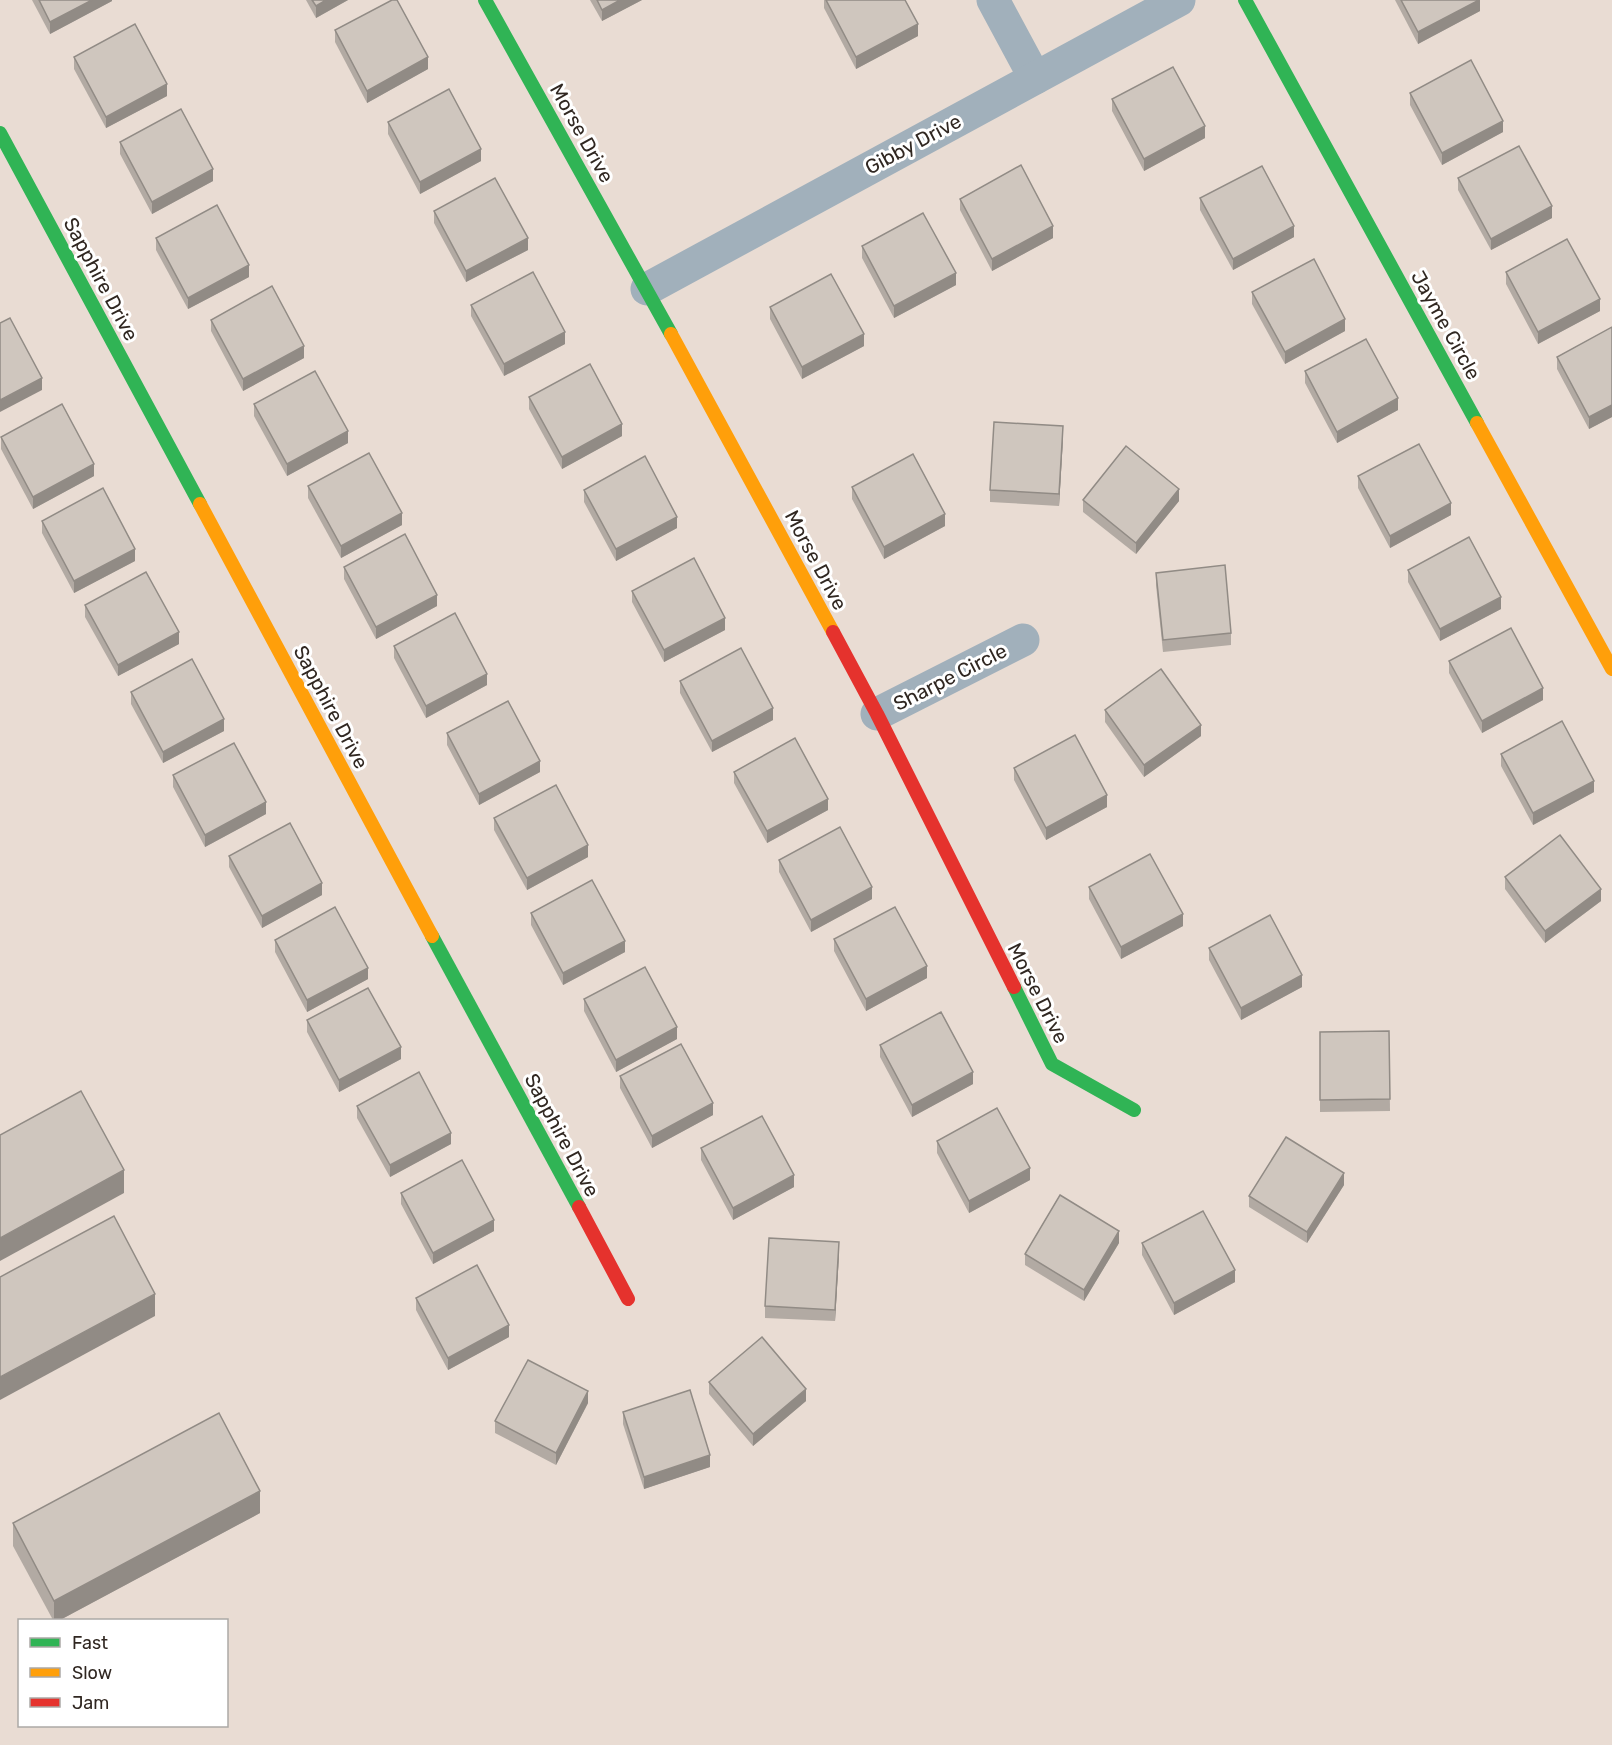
<svg xmlns="http://www.w3.org/2000/svg" width="1612" height="1745" font-family="Rubik,sans-serif">
<style>
.lines{fill:none;stroke-linecap:round;stroke-linejoin:round}
.street{stroke:#a1b0bb;stroke-width:33}
.fast{stroke:#30b455;stroke-width:14}
.slow{stroke:#ff9f0a;stroke-width:14}
.jam{stroke:#e5322d;stroke-width:14}
.wall{fill:#b2aaa3}
.shaded-wall{fill:#918b85}
.building{fill:#cfc6be;stroke:#918b85;stroke-width:1.5}
.labels{text-anchor:middle;dominant-baseline:central;stroke-width:6;stroke-linejoin:round;paint-order:stroke}
.street-label{font-size:20px;fill:#302721;stroke:#fff}
</style>
<rect width="100%" height="100%" fill="#e9dcd3"/>
<g class="lines">
<g class="street">
<polyline points="993,0 1035,78"/>
<polyline points="647,289 1179,0"/>
<polyline points="877,714 1023,640"/>
</g>
<g class="fast">
<polyline points="485,0 671,334"/>
<polyline points="1245,0 1477,423"/>
<polyline points="0,133 200,504"/>
<polyline points="432,936 579,1207"/>
<polyline points="1014,987 1052,1064 1134,1110"/>
</g>
<g class="slow">
<polyline points="671,334 833,632"/>
<polyline points="1477,423 1612,669"/>
<polyline points="200,504 432,936"/>
</g>
<g class="jam">
<polyline points="833,632 877,714 1014,987"/>
<polyline points="579,1207 628,1299"/>
</g>
</g>
<g class="wall">
<polygon points="32,0 112,0 112,1 50,34"/>
<polygon points="306,0 348,0 316,18"/>
<polygon points="590,0 642,0 602,21"/>
<polygon points="824,0 905,0 918,36 856,69 824,8"/>
<polygon points="1395,0 1480,0 1480,11 1418,44"/>
<polygon points="335,30 428,69 367,103 335,42"/>
<polygon points="74,57 167,96 106,128 74,69"/>
<polygon points="1410,93 1503,132 1442,165 1410,105"/>
<polygon points="1112,99 1205,138 1144,171 1112,111"/>
<polygon points="388,122 481,161 420,194 388,134"/>
<polygon points="120,142 213,181 152,214 120,154"/>
<polygon points="1458,178 1552,218 1491,250 1458,190"/>
<polygon points="1200,198 1294,237 1233,270 1200,210"/>
<polygon points="960,199 1053,238 992,271 960,210"/>
<polygon points="434,211 528,250 466,282 434,223"/>
<polygon points="156,238 249,277 188,309 156,250"/>
<polygon points="862,246 956,285 894,318 862,258"/>
<polygon points="1506,272 1600,311 1538,344 1506,284"/>
<polygon points="1252,292 1345,331 1285,364 1252,304"/>
<polygon points="471,305 565,344 504,376 471,316"/>
<polygon points="770,307 864,346 802,379 770,319"/>
<polygon points="211,320 304,358 243,391 211,331"/>
<polygon points="1612,327 1612,417 1589,429 1557,369 1557,357"/>
<polygon points="1305,371 1398,410 1337,443 1305,383"/>
<polygon points="529,397 622,436 562,469 529,409"/>
<polygon points="254,404 348,443 287,476 254,416"/>
<polygon points="1,437 94,476 33,509 1,449"/>
<polygon points="1063,438 1059,506 990,502 990,490"/>
<polygon points="1358,476 1451,515 1390,548 1358,488"/>
<polygon points="308,486 402,525 341,558 308,498"/>
<polygon points="852,487 945,526 884,559 852,499"/>
<polygon points="584,490 677,528 616,561 584,502"/>
<polygon points="1083,500 1179,501 1136,554 1083,512"/>
<polygon points="42,521 135,561 74,593 42,533"/>
<polygon points="344,567 437,606 376,639 344,579"/>
<polygon points="1408,570 1501,609 1440,641 1408,582"/>
<polygon points="1156,573 1231,633 1231,645 1163,652 1156,585"/>
<polygon points="632,591 725,630 664,662 632,602"/>
<polygon points="85,605 179,644 118,676 85,617"/>
<polygon points="394,646 487,685 426,718 394,658"/>
<polygon points="1449,661 1543,700 1482,733 1449,673"/>
<polygon points="680,681 773,720 712,752 680,693"/>
<polygon points="131,692 224,731 163,763 131,704"/>
<polygon points="1105,710 1201,736 1144,777 1105,722"/>
<polygon points="447,733 540,772 479,805 447,745"/>
<polygon points="1501,754 1594,792 1533,825 1501,766"/>
<polygon points="1014,768 1107,807 1046,840 1014,780"/>
<polygon points="734,772 828,810 767,843 734,783"/>
<polygon points="173,775 266,814 205,847 173,787"/>
<polygon points="494,818 588,857 527,890 494,830"/>
<polygon points="229,856 322,895 262,928 229,867"/>
<polygon points="779,860 872,899 811,932 779,872"/>
<polygon points="1505,877 1601,901 1545,943 1505,889"/>
<polygon points="1089,887 1183,926 1121,959 1089,899"/>
<polygon points="531,913 625,952 563,985 531,925"/>
<polygon points="834,939 927,978 866,1011 834,951"/>
<polygon points="275,940 368,979 307,1012 275,952"/>
<polygon points="1209,948 1302,987 1241,1020 1209,960"/>
<polygon points="584,999 677,1039 616,1072 584,1011"/>
<polygon points="307,1020 401,1059 339,1092 307,1032"/>
<polygon points="1389,1031 1390,1111 1320,1112 1320,1032"/>
<polygon points="880,1045 973,1084 912,1117 880,1057"/>
<polygon points="620,1076 713,1115 652,1148 620,1088"/>
<polygon points="357,1106 451,1144 390,1177 357,1118"/>
<polygon points="937,1141 1030,1180 969,1213 937,1153"/>
<polygon points="701,1148 794,1187 733,1220 701,1160"/>
<polygon points="1344,1185 1307,1243 1249,1207 1249,1196"/>
<polygon points="401,1193 494,1231 433,1264 401,1204"/>
<polygon points="1119,1243 1084,1301 1025,1265 1025,1254"/>
<polygon points="1142,1243 1235,1282 1174,1315 1142,1255"/>
<polygon points="839,1254 835,1321 765,1318 765,1306"/>
<polygon points="416,1298 509,1337 448,1370 416,1310"/>
<polygon points="709,1382 806,1401 753,1446 709,1394"/>
<polygon points="588,1403 556,1465 495,1433 495,1421"/>
<polygon points="623,1412 710,1467 644,1489 623,1424"/>
<polygon points="260,1513 60,1620 53,1620 13,1546 13,1523"/>
</g>
<g class="shaded-wall">
<polygon points="92,0 112,0 112,1 50,34 50,22"/>
<polygon points="326,0 348,0 316,18 316,6"/>
<polygon points="620,0 642,0 602,21 602,10"/>
<polygon points="1479,0 1480,0 1480,11 1418,44 1418,32"/>
<polygon points="918,24 918,36 856,69 856,57"/>
<polygon points="428,57 428,69 367,103 367,91"/>
<polygon points="167,84 167,96 106,128 106,117"/>
<polygon points="1503,121 1503,132 1442,165 1442,153"/>
<polygon points="1205,126 1205,138 1144,171 1144,159"/>
<polygon points="481,149 481,161 420,194 420,182"/>
<polygon points="213,169 213,181 152,214 152,202"/>
<polygon points="1552,206 1552,218 1491,250 1491,239"/>
<polygon points="1053,226 1053,238 992,271 992,259"/>
<polygon points="1294,226 1294,237 1233,270 1233,259"/>
<polygon points="528,238 528,250 466,282 466,271"/>
<polygon points="249,265 249,277 188,309 188,298"/>
<polygon points="956,273 956,285 894,318 894,306"/>
<polygon points="1600,299 1600,311 1538,344 1538,332"/>
<polygon points="1345,319 1345,331 1285,364 1285,352"/>
<polygon points="565,332 565,344 504,376 504,364"/>
<polygon points="864,334 864,346 802,379 802,367"/>
<polygon points="304,346 304,358 243,391 243,379"/>
<polygon points="42,378 42,390 0,412 0,400"/>
<polygon points="1398,398 1398,410 1337,443 1337,432"/>
<polygon points="1612,405 1612,417 1589,429 1589,417"/>
<polygon points="622,424 622,436 562,469 562,457"/>
<polygon points="1063,426 1063,438 1059,506 1059,494"/>
<polygon points="348,431 348,443 287,476 287,464"/>
<polygon points="94,464 94,476 33,509 33,497"/>
<polygon points="1179,489 1179,501 1136,554 1136,543"/>
<polygon points="1451,503 1451,515 1390,548 1390,536"/>
<polygon points="402,513 402,525 341,558 341,546"/>
<polygon points="945,514 945,526 884,559 884,547"/>
<polygon points="677,517 677,528 616,561 616,549"/>
<polygon points="135,549 135,561 74,593 74,581"/>
<polygon points="437,595 437,606 376,639 376,627"/>
<polygon points="1501,597 1501,609 1440,641 1440,629"/>
<polygon points="725,618 725,630 664,662 664,650"/>
<polygon points="179,632 179,644 118,676 118,665"/>
<polygon points="487,674 487,685 426,718 426,706"/>
<polygon points="1543,688 1543,700 1482,733 1482,721"/>
<polygon points="773,708 773,720 712,752 712,741"/>
<polygon points="224,719 224,731 163,763 163,752"/>
<polygon points="1201,725 1201,736 1144,777 1144,765"/>
<polygon points="540,761 540,772 479,805 479,794"/>
<polygon points="1594,781 1594,792 1533,825 1533,813"/>
<polygon points="1107,795 1107,807 1046,840 1046,828"/>
<polygon points="828,799 828,810 767,843 767,831"/>
<polygon points="266,802 266,814 205,847 205,835"/>
<polygon points="588,845 588,857 527,890 527,878"/>
<polygon points="322,883 322,895 262,928 262,916"/>
<polygon points="872,887 872,899 811,932 811,920"/>
<polygon points="1601,889 1601,901 1545,943 1545,931"/>
<polygon points="1183,914 1183,926 1121,959 1121,947"/>
<polygon points="625,941 625,952 563,985 563,973"/>
<polygon points="927,966 927,978 866,1011 866,999"/>
<polygon points="368,968 368,979 307,1012 307,1000"/>
<polygon points="1302,975 1302,987 1241,1020 1241,1008"/>
<polygon points="677,1027 677,1039 616,1072 616,1060"/>
<polygon points="401,1047 401,1059 339,1092 339,1080"/>
<polygon points="973,1072 973,1084 912,1117 912,1105"/>
<polygon points="713,1103 713,1115 652,1148 652,1136"/>
<polygon points="451,1133 451,1144 390,1177 390,1165"/>
<polygon points="1030,1168 1030,1180 969,1213 969,1201"/>
<polygon points="124,1170 124,1193 0,1261 0,1238"/>
<polygon points="1344,1173 1344,1185 1307,1243 1307,1232"/>
<polygon points="794,1175 794,1187 733,1220 733,1208"/>
<polygon points="494,1220 494,1231 433,1264 433,1253"/>
<polygon points="1119,1231 1119,1243 1084,1301 1084,1290"/>
<polygon points="839,1242 839,1254 835,1321 835,1310"/>
<polygon points="1235,1270 1235,1282 1174,1315 1174,1303"/>
<polygon points="155,1294 155,1316 0,1400 0,1377"/>
<polygon points="509,1325 509,1337 448,1370 448,1358"/>
<polygon points="806,1389 806,1401 753,1446 753,1434"/>
<polygon points="588,1391 588,1403 556,1465 556,1453"/>
<polygon points="710,1455 710,1467 644,1489 644,1477"/>
<polygon points="260,1491 260,1513 60,1620 54,1620 54,1601"/>
</g>
<g class="building">
<polygon points="39,0 92,0 50,22"/>
<polygon points="312,0 326,0 316,6"/>
<polygon points="392,0 397,0 428,57 367,91 335,30"/>
<polygon points="597,0 620,0 602,10"/>
<polygon points="826,0 905,0 918,24 856,57"/>
<polygon points="1401,0 1479,0 1418,32"/>
<polygon points="135,24 167,84 106,117 74,57"/>
<polygon points="1471,60 1503,121 1442,153 1410,93"/>
<polygon points="1173,67 1205,126 1144,159 1112,99"/>
<polygon points="449,89 481,149 420,182 388,122"/>
<polygon points="181,109 213,169 152,202 120,142"/>
<polygon points="1519,146 1552,206 1491,239 1458,178"/>
<polygon points="1021,165 1053,226 992,259 960,199"/>
<polygon points="1262,166 1294,226 1233,259 1200,198"/>
<polygon points="495,178 528,238 466,271 434,211"/>
<polygon points="217,205 249,265 188,298 156,238"/>
<polygon points="923,213 956,273 894,306 862,246"/>
<polygon points="1567,239 1600,299 1538,332 1506,272"/>
<polygon points="1314,259 1345,319 1285,352 1252,292"/>
<polygon points="533,272 565,332 504,364 471,305"/>
<polygon points="831,274 864,334 802,367 770,307"/>
<polygon points="272,286 304,346 243,379 211,320"/>
<polygon points="10,318 42,378 0,400 0,323"/>
<polygon points="1612,327 1612,405 1589,417 1557,357"/>
<polygon points="1366,339 1398,398 1337,432 1305,371"/>
<polygon points="590,364 622,424 562,457 529,397"/>
<polygon points="315,371 348,431 287,464 254,404"/>
<polygon points="62,404 94,464 33,497 1,437"/>
<polygon points="994,422 1063,426 1059,494 990,490"/>
<polygon points="1419,444 1451,503 1390,536 1358,476"/>
<polygon points="1126,446 1179,489 1136,543 1083,500"/>
<polygon points="369,453 402,513 341,546 308,486"/>
<polygon points="913,454 945,514 884,547 852,487"/>
<polygon points="645,456 677,517 616,549 584,490"/>
<polygon points="103,488 135,549 74,581 42,521"/>
<polygon points="405,534 437,595 376,627 344,567"/>
<polygon points="1469,537 1501,597 1440,629 1408,570"/>
<polygon points="694,558 725,618 664,650 632,591"/>
<polygon points="1225,565 1231,633 1163,640 1156,573"/>
<polygon points="146,572 179,632 118,665 85,605"/>
<polygon points="455,613 487,674 426,706 394,646"/>
<polygon points="1511,628 1543,688 1482,721 1449,661"/>
<polygon points="741,648 773,708 712,741 680,681"/>
<polygon points="192,659 224,719 163,752 131,692"/>
<polygon points="1161,669 1201,725 1144,765 1105,710"/>
<polygon points="508,701 540,761 479,794 447,733"/>
<polygon points="1562,721 1594,781 1533,813 1501,754"/>
<polygon points="1075,735 1107,795 1046,828 1014,768"/>
<polygon points="795,738 828,799 767,831 734,772"/>
<polygon points="234,743 266,802 205,835 173,775"/>
<polygon points="556,785 588,845 527,878 494,818"/>
<polygon points="290,823 322,883 262,916 229,856"/>
<polygon points="840,827 872,887 811,920 779,860"/>
<polygon points="1560,835 1601,889 1545,931 1505,877"/>
<polygon points="1150,854 1183,914 1121,947 1089,887"/>
<polygon points="592,880 625,941 563,973 531,913"/>
<polygon points="335,907 368,968 307,1000 275,940"/>
<polygon points="895,907 927,966 866,999 834,939"/>
<polygon points="1270,915 1302,975 1241,1008 1209,948"/>
<polygon points="645,967 677,1027 616,1060 584,999"/>
<polygon points="368,988 401,1047 339,1080 307,1020"/>
<polygon points="941,1012 973,1072 912,1105 880,1045"/>
<polygon points="1389,1031 1390,1099 1320,1100 1320,1032"/>
<polygon points="681,1044 713,1103 652,1136 620,1076"/>
<polygon points="419,1072 451,1133 390,1165 357,1106"/>
<polygon points="81,1091 124,1170 0,1238 0,1135"/>
<polygon points="997,1108 1030,1168 969,1201 937,1141"/>
<polygon points="762,1116 794,1175 733,1208 701,1148"/>
<polygon points="1286,1137 1344,1173 1307,1232 1249,1196"/>
<polygon points="462,1160 494,1220 433,1253 401,1193"/>
<polygon points="1060,1195 1119,1231 1084,1290 1025,1254"/>
<polygon points="1203,1211 1235,1270 1174,1303 1142,1243"/>
<polygon points="114,1216 155,1294 0,1377 0,1277"/>
<polygon points="769,1238 839,1242 835,1310 765,1306"/>
<polygon points="477,1265 509,1325 448,1358 416,1298"/>
<polygon points="762,1337 806,1389 753,1434 709,1382"/>
<polygon points="528,1360 588,1391 556,1453 495,1421"/>
<polygon points="690,1390 710,1455 644,1477 623,1412"/>
<polygon points="219,1413 260,1491 54,1601 13,1523"/>
</g>
<g class="labels">
<g class="street-label">
<text transform="translate(582 133) rotate(61)">Morse Drive</text>
<text transform="translate(913 144) rotate(-28)">Gibby Drive</text>
<text transform="translate(101 279) rotate(62)">Sapphire Drive</text>
<text transform="translate(1446 325) rotate(61)">Jayme Circle</text>
<text transform="translate(816 560) rotate(62)">Morse Drive</text>
<text transform="translate(950 677) rotate(-27)">Sharpe Circle</text>
<text transform="translate(331 707) rotate(62)">Sapphire Drive</text>
<text transform="translate(1038 993) rotate(63)">Morse Drive</text>
<text transform="translate(562 1135) rotate(62)">Sapphire Drive</text>
</g>
</g>
<rect x="18" y="1619" width="210" height="108" fill="#ffffff" stroke="#aca9a6" stroke-width="1.5"/>
<rect x="30" y="1638" width="30" height="9" fill="#30b455" stroke="#aca9a6" stroke-width="1.5"/>
<text x="72" y="1649" font-size="18" fill="#302721">Fast</text>
<rect x="30" y="1668" width="30" height="9" fill="#ff9f0a" stroke="#aca9a6" stroke-width="1.5"/>
<text x="72" y="1679" font-size="18" fill="#302721">Slow</text>
<rect x="30" y="1698" width="30" height="9" fill="#e5322d" stroke="#aca9a6" stroke-width="1.5"/>
<text x="72" y="1709" font-size="18" fill="#302721">Jam</text>
</svg>
